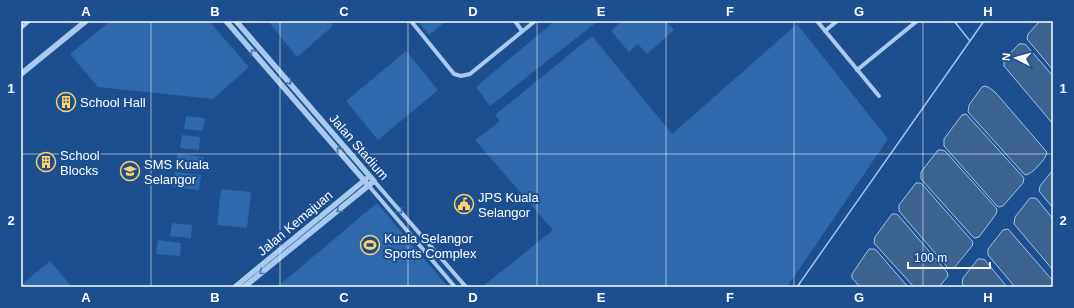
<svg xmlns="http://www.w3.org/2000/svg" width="1074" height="308" font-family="Helvetica,sans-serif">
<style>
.green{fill:#2e69ad}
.water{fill:#3c6290;stroke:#9cc4f0}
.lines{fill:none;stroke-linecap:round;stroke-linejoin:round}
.stream{stroke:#9cc4f0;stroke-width:1.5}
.minor{stroke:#a9c9ee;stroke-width:4}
.tertiary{stroke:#a9c9ee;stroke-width:5.5}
.oneway{stroke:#4674ac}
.grid{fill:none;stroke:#fff;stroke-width:1;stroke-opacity:0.55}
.labels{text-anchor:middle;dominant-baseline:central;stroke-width:4;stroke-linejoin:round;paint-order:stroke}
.poi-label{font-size:13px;fill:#fff;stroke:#1b4f8f;text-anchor:start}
.street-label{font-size:13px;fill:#fff;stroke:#1b4f8f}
.neatline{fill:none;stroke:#fff;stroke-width:1.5}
.grid-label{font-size:13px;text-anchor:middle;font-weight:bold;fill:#fff}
</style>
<rect width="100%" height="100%" fill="#1b4f8f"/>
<g class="green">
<polygon points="110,21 209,21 249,67 213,99 98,87 70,54"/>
<polygon points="268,21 329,21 333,26 297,57"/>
<polygon points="418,21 446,21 429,35"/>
<polygon points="555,21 598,21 490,106 476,87"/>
<polygon points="622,21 666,21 674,30 647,54 638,44 629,52 611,31"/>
<polygon points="797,24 888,139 787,287 482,287 553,230 475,140 500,121 495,115 592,36 672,134"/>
<polygon points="406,51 438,90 378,140 346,101"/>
<polygon points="186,116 205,118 203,131 184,129"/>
<polygon points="182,135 200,137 199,150 180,148"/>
<polygon points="177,154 204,157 202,171 176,169"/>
<polygon points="175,172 201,175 199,190 173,187"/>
<polygon points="221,189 251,192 247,228 217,225"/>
<polygon points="377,203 448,287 277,287"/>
<polygon points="172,223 192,225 191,238 170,236"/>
<polygon points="158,240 181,243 180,256 156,254"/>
<polygon points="50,261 72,287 21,287 21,285"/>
</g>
<g class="water">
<polygon points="1040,21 1053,21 1053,70 1027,39 1028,34"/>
<polygon points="1019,44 1024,44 1026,45 1053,76 1053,124 1004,66 1004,60"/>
<path d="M985,86L988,87L995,92L1046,151L1047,153C1045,160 1033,173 1026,175L1024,174L968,112L969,105L982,87Z"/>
<polygon points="966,114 1024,178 1023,183 1003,206 999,207 997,206 944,146 944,139 962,115"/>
<polygon points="938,150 942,150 945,151 996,208 997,210 996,214 979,237 975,238 973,237 921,179 921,172"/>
<polygon points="1053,170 1053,208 1039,191 1040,186"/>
<polygon points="916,183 920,183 922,184 973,242 972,246 954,268 948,268 899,211 899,205"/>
<polygon points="1030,198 1034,198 1037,199 1053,219 1053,270 1014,224 1015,217"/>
<polygon points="892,214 896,214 898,215 947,272 948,276 939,287 914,287 874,243 875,237"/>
<polygon points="1008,229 1053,281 1053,287 1015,287 988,255 988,249 1003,230"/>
<polygon points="869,249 874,249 876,250 908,287 860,287 852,278 852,274"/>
<polygon points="978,259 982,259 985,260 1007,287 964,287 962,283 963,278"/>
</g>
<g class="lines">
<g class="stream">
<polyline points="954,21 970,41"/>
<polyline points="797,287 984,21"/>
</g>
<g class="minor">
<polyline points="411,21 454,74 461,76 470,74 535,21"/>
<polyline points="515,21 522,31"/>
<polyline points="817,21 879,96"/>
<polyline points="21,28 29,21"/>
<polyline points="825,31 837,21"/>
<polyline points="857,70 917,21"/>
<polyline points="374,181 466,287"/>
<polyline points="369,186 455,287"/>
</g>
<g class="tertiary">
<polyline points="226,21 369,186"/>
<polyline points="236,21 374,181 244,287"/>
<polyline points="21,74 86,21"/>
<polyline points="235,287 366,179"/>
</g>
</g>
<defs><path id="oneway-chevron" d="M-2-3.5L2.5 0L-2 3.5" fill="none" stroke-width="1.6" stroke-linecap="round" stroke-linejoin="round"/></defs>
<g class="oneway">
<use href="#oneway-chevron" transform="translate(253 52) rotate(-131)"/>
<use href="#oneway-chevron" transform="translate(289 82) rotate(49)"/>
<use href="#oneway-chevron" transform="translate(339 150) rotate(-131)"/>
<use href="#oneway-chevron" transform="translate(339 210) rotate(141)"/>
<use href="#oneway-chevron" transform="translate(400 211) rotate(50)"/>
<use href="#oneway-chevron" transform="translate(262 272) rotate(141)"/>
</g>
<path class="grid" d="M151,21V287M280,21V287M408,21V287M537,21V287M666,21V287M794,21V287M923,21V287M21,154H1053"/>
<defs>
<symbol id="building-ring" viewBox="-11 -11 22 22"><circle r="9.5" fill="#1b4f8f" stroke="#ffd166" stroke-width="1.5"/><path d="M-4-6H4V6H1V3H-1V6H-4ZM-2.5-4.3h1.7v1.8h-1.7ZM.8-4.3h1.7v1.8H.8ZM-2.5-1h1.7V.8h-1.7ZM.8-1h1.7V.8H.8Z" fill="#ffd166"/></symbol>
<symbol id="school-ring" viewBox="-11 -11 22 22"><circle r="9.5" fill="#1b4f8f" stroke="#ffd166" stroke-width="1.5"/><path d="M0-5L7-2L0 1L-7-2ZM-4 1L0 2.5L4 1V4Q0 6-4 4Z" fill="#ffd166"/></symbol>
<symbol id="civic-ring" viewBox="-11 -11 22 22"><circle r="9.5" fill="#1b4f8f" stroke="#ffd166" stroke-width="1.5"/><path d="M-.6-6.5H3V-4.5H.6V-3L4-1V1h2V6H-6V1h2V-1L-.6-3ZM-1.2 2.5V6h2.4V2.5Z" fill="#ffd166"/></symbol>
<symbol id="stadium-ring" viewBox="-11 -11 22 22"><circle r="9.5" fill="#1b4f8f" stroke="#ffd166" stroke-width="1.5"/><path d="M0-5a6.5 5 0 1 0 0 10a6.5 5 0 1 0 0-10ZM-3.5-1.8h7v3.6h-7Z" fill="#ffd166"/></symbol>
</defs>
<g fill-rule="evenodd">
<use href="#building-ring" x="55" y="91" width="22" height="22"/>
<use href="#building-ring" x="35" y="151" width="22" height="22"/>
<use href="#school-ring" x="119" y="160" width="22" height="22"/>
<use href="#civic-ring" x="453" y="193" width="22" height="22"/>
<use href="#stadium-ring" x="359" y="234" width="22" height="22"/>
</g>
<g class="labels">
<g class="poi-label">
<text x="80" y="102">School Hall</text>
<text x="60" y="155">School<tspan x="60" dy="15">Blocks</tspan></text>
<text x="144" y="164">SMS Kuala<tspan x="144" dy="15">Selangor</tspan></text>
<text x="478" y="197">JPS Kuala<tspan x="478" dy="15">Selangor</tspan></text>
<text x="384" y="238">Kuala Selangor<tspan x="384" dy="15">Sports Complex</tspan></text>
</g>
<g class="street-label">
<text transform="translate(359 147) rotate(49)">Jalan Stadium</text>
<text transform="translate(295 223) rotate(-40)">Jalan Kemajuan</text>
</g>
</g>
<rect width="1074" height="308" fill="none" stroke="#1b4f8f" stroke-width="44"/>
<g transform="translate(1016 58) rotate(276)" stroke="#1b4f8f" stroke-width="3" paint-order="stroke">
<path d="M0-3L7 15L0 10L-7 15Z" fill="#ffffff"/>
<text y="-6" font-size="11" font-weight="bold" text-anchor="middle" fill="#ffffff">N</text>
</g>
<path d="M908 262v6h82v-6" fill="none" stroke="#ffffff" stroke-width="2"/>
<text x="914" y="262" font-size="12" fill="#ffffff" stroke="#1b4f8f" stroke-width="3" paint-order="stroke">100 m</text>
<rect x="22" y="22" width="1030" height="264" class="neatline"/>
<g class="grid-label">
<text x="86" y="16">A</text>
<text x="215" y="16">B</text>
<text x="344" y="16">C</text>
<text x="473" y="16">D</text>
<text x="601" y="16">E</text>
<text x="730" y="16">F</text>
<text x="859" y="16">G</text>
<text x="988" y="16">H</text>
<text x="11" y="93">1</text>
<text x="1063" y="93">1</text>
<text x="11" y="225">2</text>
<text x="1063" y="225">2</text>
<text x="86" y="302">A</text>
<text x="215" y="302">B</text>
<text x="344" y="302">C</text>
<text x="473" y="302">D</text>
<text x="601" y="302">E</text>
<text x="730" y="302">F</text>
<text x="859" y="302">G</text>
<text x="988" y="302">H</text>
</g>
</svg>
